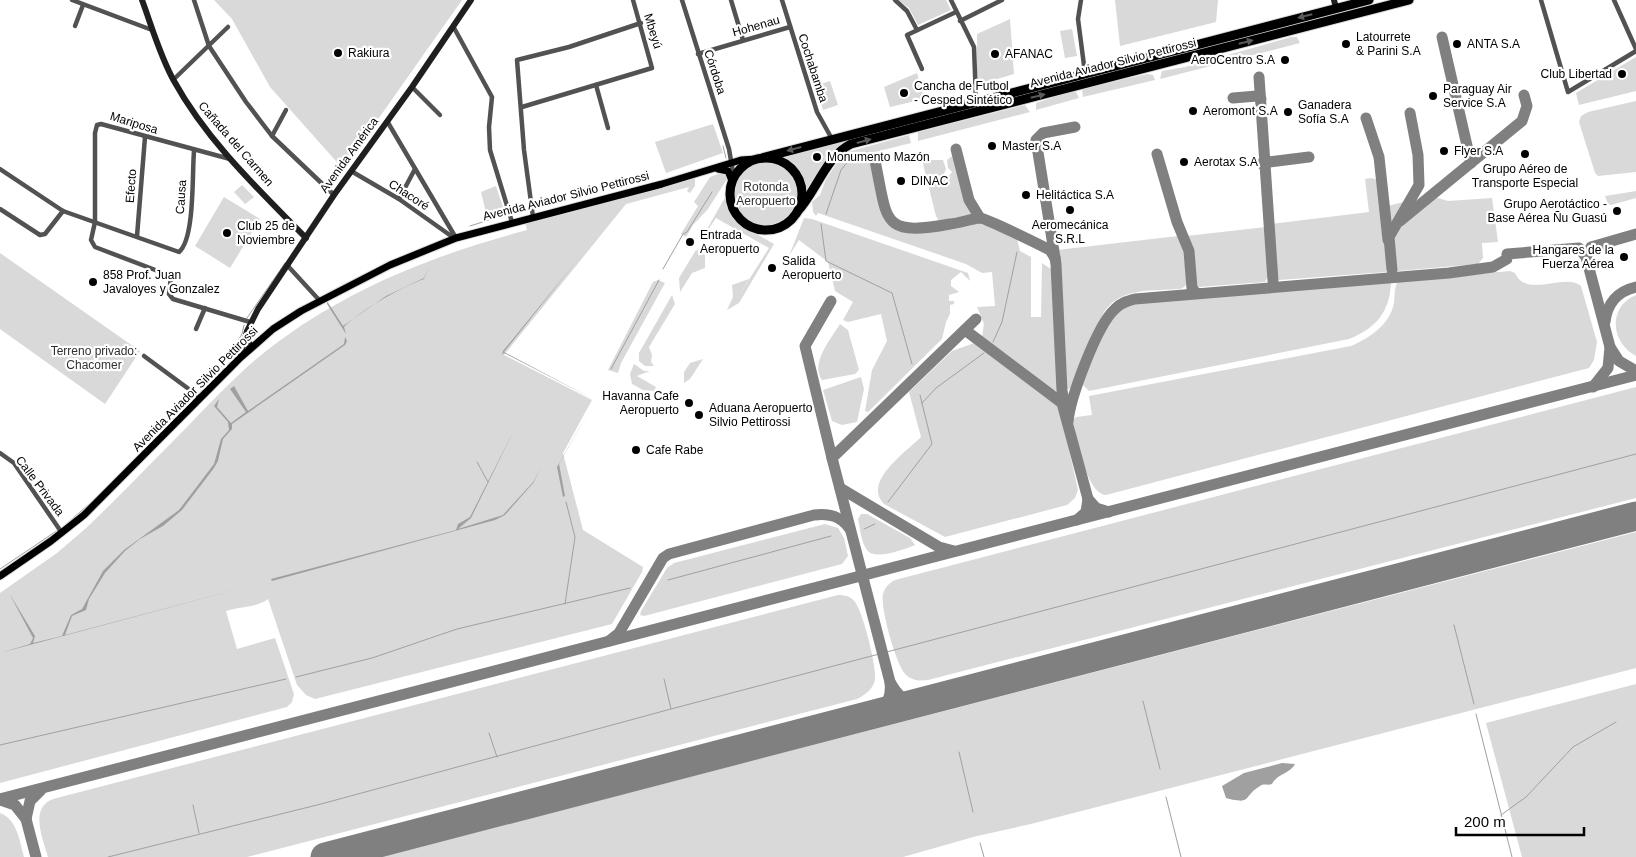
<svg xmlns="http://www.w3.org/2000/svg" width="1636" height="857" font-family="Helvetica,sans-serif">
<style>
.green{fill:#d9d9d9}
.water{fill:#a0a0a0}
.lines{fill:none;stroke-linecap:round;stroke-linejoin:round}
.stream{stroke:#a0a0a0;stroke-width:1}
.taxiway{stroke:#808080;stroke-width:11}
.runway{stroke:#808080;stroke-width:29}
.primary-casing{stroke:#dbdbdb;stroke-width:9}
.highway-casing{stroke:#dbdbdb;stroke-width:11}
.street{stroke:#525252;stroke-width:4.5}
.secondary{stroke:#1f1f1f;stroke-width:6}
.primary{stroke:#000;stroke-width:7}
.highway{stroke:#000;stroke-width:9}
.oneway{fill:#595959}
.poi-dot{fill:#000;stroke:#fff;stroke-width:2}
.labels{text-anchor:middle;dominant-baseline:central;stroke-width:4.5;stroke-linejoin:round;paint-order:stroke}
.street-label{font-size:12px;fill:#000;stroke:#fff}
.poi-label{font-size:12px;fill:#000;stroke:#fff;text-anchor:start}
.park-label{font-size:12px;fill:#303030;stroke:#fff}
</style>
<rect width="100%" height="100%" fill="#fff"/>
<g class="green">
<polygon points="214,0 462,0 343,169 270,87 232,19"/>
<polygon points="898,0 946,0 951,10 918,25 909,8"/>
<polygon points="1115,0 1218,0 1216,22 1120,46"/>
<polygon points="1010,19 1014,74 977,85 977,34"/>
<path d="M1281,27V29L849,142L805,199C805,178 796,163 775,156Z"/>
<polygon points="1072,29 1077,56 1065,58 1060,31"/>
<polygon points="1291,37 1297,37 1300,43 1160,79 1162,71 1185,67"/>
<polygon points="1636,57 1636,91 1579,105 1576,93"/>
<polygon points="917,73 924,99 890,107 884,87"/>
<polygon points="1147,74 1153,75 1155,80 1083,97 1082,90 1084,88"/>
<polygon points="830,81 838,105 823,110 815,86"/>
<polygon points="1073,91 1076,92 1079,98 1036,110 1036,103"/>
<polygon points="1636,101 1636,172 1598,176 1595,173 1579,122 1581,116 1588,112"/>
<polygon points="1025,105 1030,112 918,141 918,132"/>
<polygon points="713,124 723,153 666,173 655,142"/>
<polygon points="909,135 911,143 871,153 885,221 899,231 916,232 982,223 1017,239 1020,251 1031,257 1031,317 1041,317 1042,263 1054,271 1059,388 1057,391 1053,390 982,337 984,324 977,307 995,306 992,272 982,273 966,264 818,213 816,216 813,212 812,202 820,195 826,179 844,153"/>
<polygon points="952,156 955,158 966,200 973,214 939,221 936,216 922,160 943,160 946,169 944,174 949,176 952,172 948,168 947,160"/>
<circle cx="766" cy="194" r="33"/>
<polygon points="720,173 726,175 727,179 708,209 693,225 686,237 681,234 698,206 694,202 710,177"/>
<path d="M695,178V186L690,193L687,191L689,187L626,204L504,355L592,400L563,453L583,530L643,567L642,572L612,624L315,699L306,695L297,685L268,599C256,608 240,606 226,611L237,649L275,638L294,694L292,702L287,707L0,783V593L57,553L85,529C121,495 155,459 190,424C219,394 248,363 282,339C355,286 440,253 527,230L525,222Z"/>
<polygon points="1371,178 1379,180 1387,266 1386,272 1279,280 1275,274 1271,224 1369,212 1365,179"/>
<polygon points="242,185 254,197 245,204 234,192"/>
<polygon points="496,186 504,210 487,217 481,192"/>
<polygon points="1636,191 1636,198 1611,205 1608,204 1605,196"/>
<path d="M727,194C732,222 752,231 774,244L739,303L727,310L733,297L732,285L749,279L736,300L769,248L716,218L699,243Z"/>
<polygon points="224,197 260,219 230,268 195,246"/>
<path d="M1438,198L1448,201L1492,198L1498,242L1482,243L1483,258L1478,264L1398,271C1393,267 1393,263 1393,257C1392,251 1390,243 1392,237C1394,224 1426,198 1438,198Z"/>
<polygon points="1403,202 1392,226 1390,226 1388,206"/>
<polygon points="804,218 812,219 968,273 970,281 961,272 951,280 951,286 959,292 949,295 949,301 954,301 954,304 950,305 950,314 946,322 942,339 868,412 865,411 872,370 887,341 881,314 848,322 843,320 853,302 835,291 828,262 799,240 789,256"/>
<polygon points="1266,227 1269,274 1265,282 1199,287 1194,286 1191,253 1186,236"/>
<path d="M1178,236C1184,248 1199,283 1180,289C1154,291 1120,287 1104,312L1071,388L1066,390L1057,250Z"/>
<polygon points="696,250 705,255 705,268 692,273 680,292 679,278"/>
<polygon points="0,253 140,351 105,404 0,329"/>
<path d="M1510,271L1515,273C1526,299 1566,272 1581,286L1597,342L1594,360L1589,368L1106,495C1086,493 1077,438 1073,420L1076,417L1092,415L1089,396L1351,346C1369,338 1390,325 1394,303C1395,296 1394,287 1398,281Z"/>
<polygon points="658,280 665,283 621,363 618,373 608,370 653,282"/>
<path d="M1391,282C1390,312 1376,328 1349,339L1089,391L1082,384V376L1112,316L1120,308L1132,303Z"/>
<polygon points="672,295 675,304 649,347 652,355 651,362 654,366 645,366 639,361 639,353"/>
<path d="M1636,295V356C1611,343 1607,307 1636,295Z"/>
<path d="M840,324L848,330L859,370L855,374L822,380C810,363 831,339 840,324Z"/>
<path d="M977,342L1058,401L1078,490L1075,498L1067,505L945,537L884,504C862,482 906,452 921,437L909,392L952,351Z"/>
<polygon points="703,359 690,379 684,383 684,372 690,363"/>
<polygon points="634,364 644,371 650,371 637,376 656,387 654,391 643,390 632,384 630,374"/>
<polygon points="861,377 864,389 857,422 842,425 832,421 823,390"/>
<path d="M1636,387V498L928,680C920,681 913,681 906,675C896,666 880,607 883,594C885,587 889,583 895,580Z"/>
<path d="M861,514H867L910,538L915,545C905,549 875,561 867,550C861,542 860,528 858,519Z"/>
<polygon points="825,524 838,528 844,538 848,556 842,564 644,616 640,615 641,611 667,568 674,563"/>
<polygon points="1636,532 1636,668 1031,824 977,836 903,857 380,857"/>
<path d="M838,595C845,595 851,596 855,602C863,612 877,668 875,680C873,689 865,695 857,699L247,857H48C43,839 29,808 53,799Z"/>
<polygon points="1636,684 1636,857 1522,857 1486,723"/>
<path d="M0,813C17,819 20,842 24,857H0Z"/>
</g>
<g class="water">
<polygon points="579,258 504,352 593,399 504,353 502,355 503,351"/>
<path d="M429,266L424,279C400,288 362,309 344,327L346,334L327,304V301L343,326L386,296L424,278Z"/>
<polygon points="345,337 347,341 345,345 232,424 232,429 223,439 218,461 214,468 182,510 163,526 140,539 125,551 105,573 89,599 86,610 72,616 65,635 268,581 0,653 30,644 33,638 9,593 35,636 33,643 62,636 71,615 82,609 103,571 124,550 179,510 214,464 221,439 229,430 228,422 214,406 219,399 217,407 231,423 246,412 230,389 234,386 248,411 344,344"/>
<polygon points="592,406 559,464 565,496 563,497 557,467"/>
<polygon points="514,430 471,518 458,529 503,515 534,481 541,466 534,482 505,515 495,520 272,581 271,579 456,530 458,524 470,517"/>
<path d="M1282,763L1295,764C1290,774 1278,773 1272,784C1267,786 1264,783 1260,786C1242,797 1253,805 1226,798L1222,786L1244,773Z"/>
</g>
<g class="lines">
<g class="stream">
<polyline points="723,146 726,158"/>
<polyline points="826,214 841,170 849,160 867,152"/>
<polyline points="821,224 826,261 892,293 912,364"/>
<polyline points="470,226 505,215"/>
<polyline points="663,269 683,234 687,232 712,192"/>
<polyline points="247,318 285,263"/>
<polyline points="993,342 1002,322 1017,252"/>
<polyline points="611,369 659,280"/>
<polyline points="218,372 242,334 244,325"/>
<polyline points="204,390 210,380"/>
<polyline points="922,403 936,388 984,353"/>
<polyline points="477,462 488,482"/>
<polyline points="888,502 932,444 920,395"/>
<polyline points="64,526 96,498"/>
<polyline points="864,529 875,524"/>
<polyline points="0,569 58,530"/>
<polyline points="668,580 831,536"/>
<polyline points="565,604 575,537 566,502"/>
<polyline points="1454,625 1474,704"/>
<polyline points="296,677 372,658 457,629 630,588"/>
<polyline points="1143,701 1160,769"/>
<polyline points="671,709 1636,454"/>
<polyline points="1476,714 1512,857"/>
<polyline points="489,733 497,757"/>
<polyline points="0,745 286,679"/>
<polyline points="959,752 973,812"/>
<polyline points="1166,797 1181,857"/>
<polyline points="193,805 199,833"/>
<polyline points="1501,815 1526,797 1573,747 1616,722"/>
<polyline points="980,843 984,857"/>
<polyline points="108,857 321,804 671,709 664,679"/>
</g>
<g class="taxiway">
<polyline points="1442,37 1471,163"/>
<polyline points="1259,77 1273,281"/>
<polyline points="1233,98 1257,96 1261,99"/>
<polyline points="1366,118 1379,157 1388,240"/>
<polyline points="956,149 969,200 980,218"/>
<polyline points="1157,154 1177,222 1189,251 1192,288 1196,293"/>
<path d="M875,161C888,221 880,237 950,224C960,223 970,219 980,218C985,218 1040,245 1050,250L1055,258"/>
<polyline points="1262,164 1265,159 1269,162 1309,157"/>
<polyline points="1400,221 1522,121 1527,106 1524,95"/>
<polyline points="1586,257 1591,247 1636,234"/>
<polyline points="1392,270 1389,237 1419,185 1418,155 1410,113"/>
<polyline points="831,301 805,346 832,458"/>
<path d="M1605,322C1607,303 1618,291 1636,287"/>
<polyline points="965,330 1062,403 1088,499"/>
<polyline points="1593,387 1608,368 1610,347 1619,361 1636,371"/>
<polyline points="1067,413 1062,391 1056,264 1036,140 1043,133 1075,127"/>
<path d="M1068,422C1070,398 1097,325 1115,309C1120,303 1128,301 1135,299L1449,273L1493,267L1507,259V254L1579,248L1586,257L1610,347"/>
<polyline points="840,488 939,547 954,551"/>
<polyline points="1077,520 1086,512 1088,499 1096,508 1109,512"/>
<path d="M609,641L619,633L663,558L669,554L814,515C829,513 841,516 850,529"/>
<polyline points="890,682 832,458 976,319"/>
<path d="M872,715C886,707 892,698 890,682C896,693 904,703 919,703"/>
<polyline points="0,799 1636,375"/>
<polyline points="0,800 15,805 26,819 30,801 41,790"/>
<polyline points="26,819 36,857"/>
</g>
<polyline class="runway" points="325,857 1636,516"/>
<defs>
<g id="primary">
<polyline points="718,169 728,171 732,181"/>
<polyline points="0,576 51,541 84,515 239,359 273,329 301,311 390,265 456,238 662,184 741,160 756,159"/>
</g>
<g id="highway">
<polyline points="762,158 1369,0"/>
<circle cx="766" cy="194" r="36"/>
<path d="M797,212C816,192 826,156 851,144L1409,0"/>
</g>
</defs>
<use href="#primary" class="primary-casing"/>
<use href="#highway" class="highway-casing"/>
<g class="street">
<polyline points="72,0 152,30"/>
<polyline points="194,0 209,46 246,102 272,136 334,195"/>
<polyline points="682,0 729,149 734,178"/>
<polyline points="731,0 743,40"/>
<polyline points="782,0 817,112 832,139"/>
<polyline points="895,0 907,11 917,30"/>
<polyline points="951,0 974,47 976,101"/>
<polyline points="1081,0 1078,19 1085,73"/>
<polyline points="1541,0 1568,92 1636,51"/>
<polyline points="1614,0 1636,49"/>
<polyline points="960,21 1002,0"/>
<polyline points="75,26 83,5"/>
<polyline points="453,26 492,97 489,127 490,150 512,222"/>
<polyline points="698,54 790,27"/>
<polyline points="922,69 907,35 956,12"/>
<polyline points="173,80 228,27"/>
<polyline points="596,85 608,128"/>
<polyline points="412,87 440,115"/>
<polyline points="522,107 652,68 633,0"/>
<polyline points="387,121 456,238"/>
<polyline points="272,136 286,110"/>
<polyline points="230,159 101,124 97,125 95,133 95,222 91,240 95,247 171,276 169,294 173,299 250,322"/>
<path d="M0,169L63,211L179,252C195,239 192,173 194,151"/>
<polyline points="351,171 399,199 454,238"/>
<polyline points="399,199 415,169"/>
<polyline points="0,209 40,235 45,234 63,211"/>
<polyline points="533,217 524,150 517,60 569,47 641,23"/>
<polyline points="137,236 145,137"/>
<polyline points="287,265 320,301"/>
<polyline points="196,329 205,308"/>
<polyline points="144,356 201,398"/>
<polyline points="0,453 14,463 62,533"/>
</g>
<g class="secondary">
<path d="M142,0C152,27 160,56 174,81C207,141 259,190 306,238"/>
<polyline points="1334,0 1336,8"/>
<polyline points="249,331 249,349"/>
<polyline points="240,358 247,331 258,309 334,195 412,87 471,0"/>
</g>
<use href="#primary" class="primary"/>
<use href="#highway" class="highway"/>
</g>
<defs><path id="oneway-solid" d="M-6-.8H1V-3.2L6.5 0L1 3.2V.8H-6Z" transform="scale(1.25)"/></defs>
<g class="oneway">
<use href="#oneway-solid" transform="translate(1305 16) rotate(166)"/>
<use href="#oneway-solid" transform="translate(1246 42) rotate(-14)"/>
<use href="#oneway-solid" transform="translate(1038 96) rotate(-14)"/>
<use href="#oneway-solid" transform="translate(864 141) rotate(-15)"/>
<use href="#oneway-solid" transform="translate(794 149) rotate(165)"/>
</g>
<g class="poi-dot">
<circle cx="1346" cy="44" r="5"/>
<circle cx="1457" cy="44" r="5"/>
<circle cx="338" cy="53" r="5"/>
<circle cx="995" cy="54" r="5"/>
<circle cx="1285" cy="60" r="5"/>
<circle cx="1622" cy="74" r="5"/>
<circle cx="904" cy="93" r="5"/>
<circle cx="1433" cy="96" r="5"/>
<circle cx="1193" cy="111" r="5"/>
<circle cx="1288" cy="112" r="5"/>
<circle cx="992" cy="146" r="5"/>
<circle cx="1444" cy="151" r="5"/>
<circle cx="1525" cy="154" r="5"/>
<circle cx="817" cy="157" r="5"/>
<circle cx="1184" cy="162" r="5"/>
<circle cx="901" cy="181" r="5"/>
<circle cx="1026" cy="195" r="5"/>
<circle cx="1070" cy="210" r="5"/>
<circle cx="1617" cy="211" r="5"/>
<circle cx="227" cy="233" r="5"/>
<circle cx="690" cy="242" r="5"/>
<circle cx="1624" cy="257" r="5"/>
<circle cx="772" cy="268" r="5"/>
<circle cx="93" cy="282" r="5"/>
<circle cx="689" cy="403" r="5"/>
<circle cx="699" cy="415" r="5"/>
<circle cx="636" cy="450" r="5"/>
</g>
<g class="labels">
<g class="street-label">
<text transform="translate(756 26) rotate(-16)">Hohenau</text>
<text transform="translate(653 31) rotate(73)">Mbeyú</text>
<text transform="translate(1113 63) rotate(-14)">Avenida Aviador Silvio Pettirossi</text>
<text transform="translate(813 68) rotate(72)">Cochabamba</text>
<text transform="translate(715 72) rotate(72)">Córdoba</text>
<text transform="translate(134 123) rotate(17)">Mariposa</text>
<text transform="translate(236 144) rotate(49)">Cañada del Carmen</text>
<text transform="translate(349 155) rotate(-54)">Avenida América</text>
<text transform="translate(131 186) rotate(-86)">Efecto</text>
<text transform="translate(409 195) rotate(33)">Chacoré</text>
<text transform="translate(566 196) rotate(-14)">Avenida Aviador Silvio Pettirossi</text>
<text transform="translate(181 197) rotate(-86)">Causa</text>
<text transform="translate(195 389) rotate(-45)">Avenida Aviador Silvio Pettirossi</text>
<text transform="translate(40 486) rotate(53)">Calle Privada</text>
</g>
<g class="poi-label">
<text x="1356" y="37">Latourrete<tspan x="1356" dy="14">&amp; Parini S.A</tspan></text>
<text x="1467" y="44">ANTA S.A</text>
<text x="348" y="53">Rakiura</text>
<text x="1005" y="54">AFANAC</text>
<text x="1275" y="60" text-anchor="end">AeroCentro S.A</text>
<text x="1612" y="74" text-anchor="end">Club Libertad</text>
<text x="914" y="86">Cancha de Futbol<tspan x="914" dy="14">- Cesped Sintético</tspan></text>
<text x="1443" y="89">Paraguay Air<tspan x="1443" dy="14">Service S.A</tspan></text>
<text x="1298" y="105">Ganadera<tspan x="1298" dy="14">Sofía S.A</tspan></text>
<text x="1203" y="111">Aeromont S.A</text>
<text x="1002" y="146">Master S.A</text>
<text x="1454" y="151">Flyer S.A</text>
<text x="827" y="157">Monumento Mazón</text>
<text x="1194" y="162">Aerotax S.A</text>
<text x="1525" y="169" text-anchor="middle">Grupo Aéreo de<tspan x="1525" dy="14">Transporte Especial</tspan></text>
<text x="911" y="181">DINAC</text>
<text x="1036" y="195">Helitáctica S.A</text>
<text x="1607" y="204" text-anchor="end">Grupo Aerotáctico -<tspan x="1607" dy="14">Base Aérea Ñu Guasú</tspan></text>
<text x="1070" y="225" text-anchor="middle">Aeromecánica<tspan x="1070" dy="14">S.R.L</tspan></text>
<text x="237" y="226">Club 25 de<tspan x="237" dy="14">Noviembre</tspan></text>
<text x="700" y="235">Entrada<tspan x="700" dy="14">Aeropuerto</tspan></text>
<text x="1614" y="250" text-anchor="end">Hangares de la<tspan x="1614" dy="14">Fuerza Aérea</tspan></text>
<text x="782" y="261">Salida<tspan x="782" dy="14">Aeropuerto</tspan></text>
<text x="103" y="275">858 Prof. Juan<tspan x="103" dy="14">Javaloyes y Gonzalez</tspan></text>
<text x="679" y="396" text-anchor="end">Havanna Cafe<tspan x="679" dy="14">Aeropuerto</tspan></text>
<text x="709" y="408">Aduana Aeropuerto<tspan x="709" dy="14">Silvio Pettirossi</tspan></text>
<text x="646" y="450">Cafe Rabe</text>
</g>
<g class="park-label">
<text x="766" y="187">Rotonda<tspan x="766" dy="14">Aeropuerto</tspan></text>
<text x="94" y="351">Terreno privado:<tspan x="94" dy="14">Chacomer</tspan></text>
</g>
</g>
<path d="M1456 827v8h128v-8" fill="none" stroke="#000000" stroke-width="2.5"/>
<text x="1464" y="827" font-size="15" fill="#000000" stroke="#ffffff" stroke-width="4" paint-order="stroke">200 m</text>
</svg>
